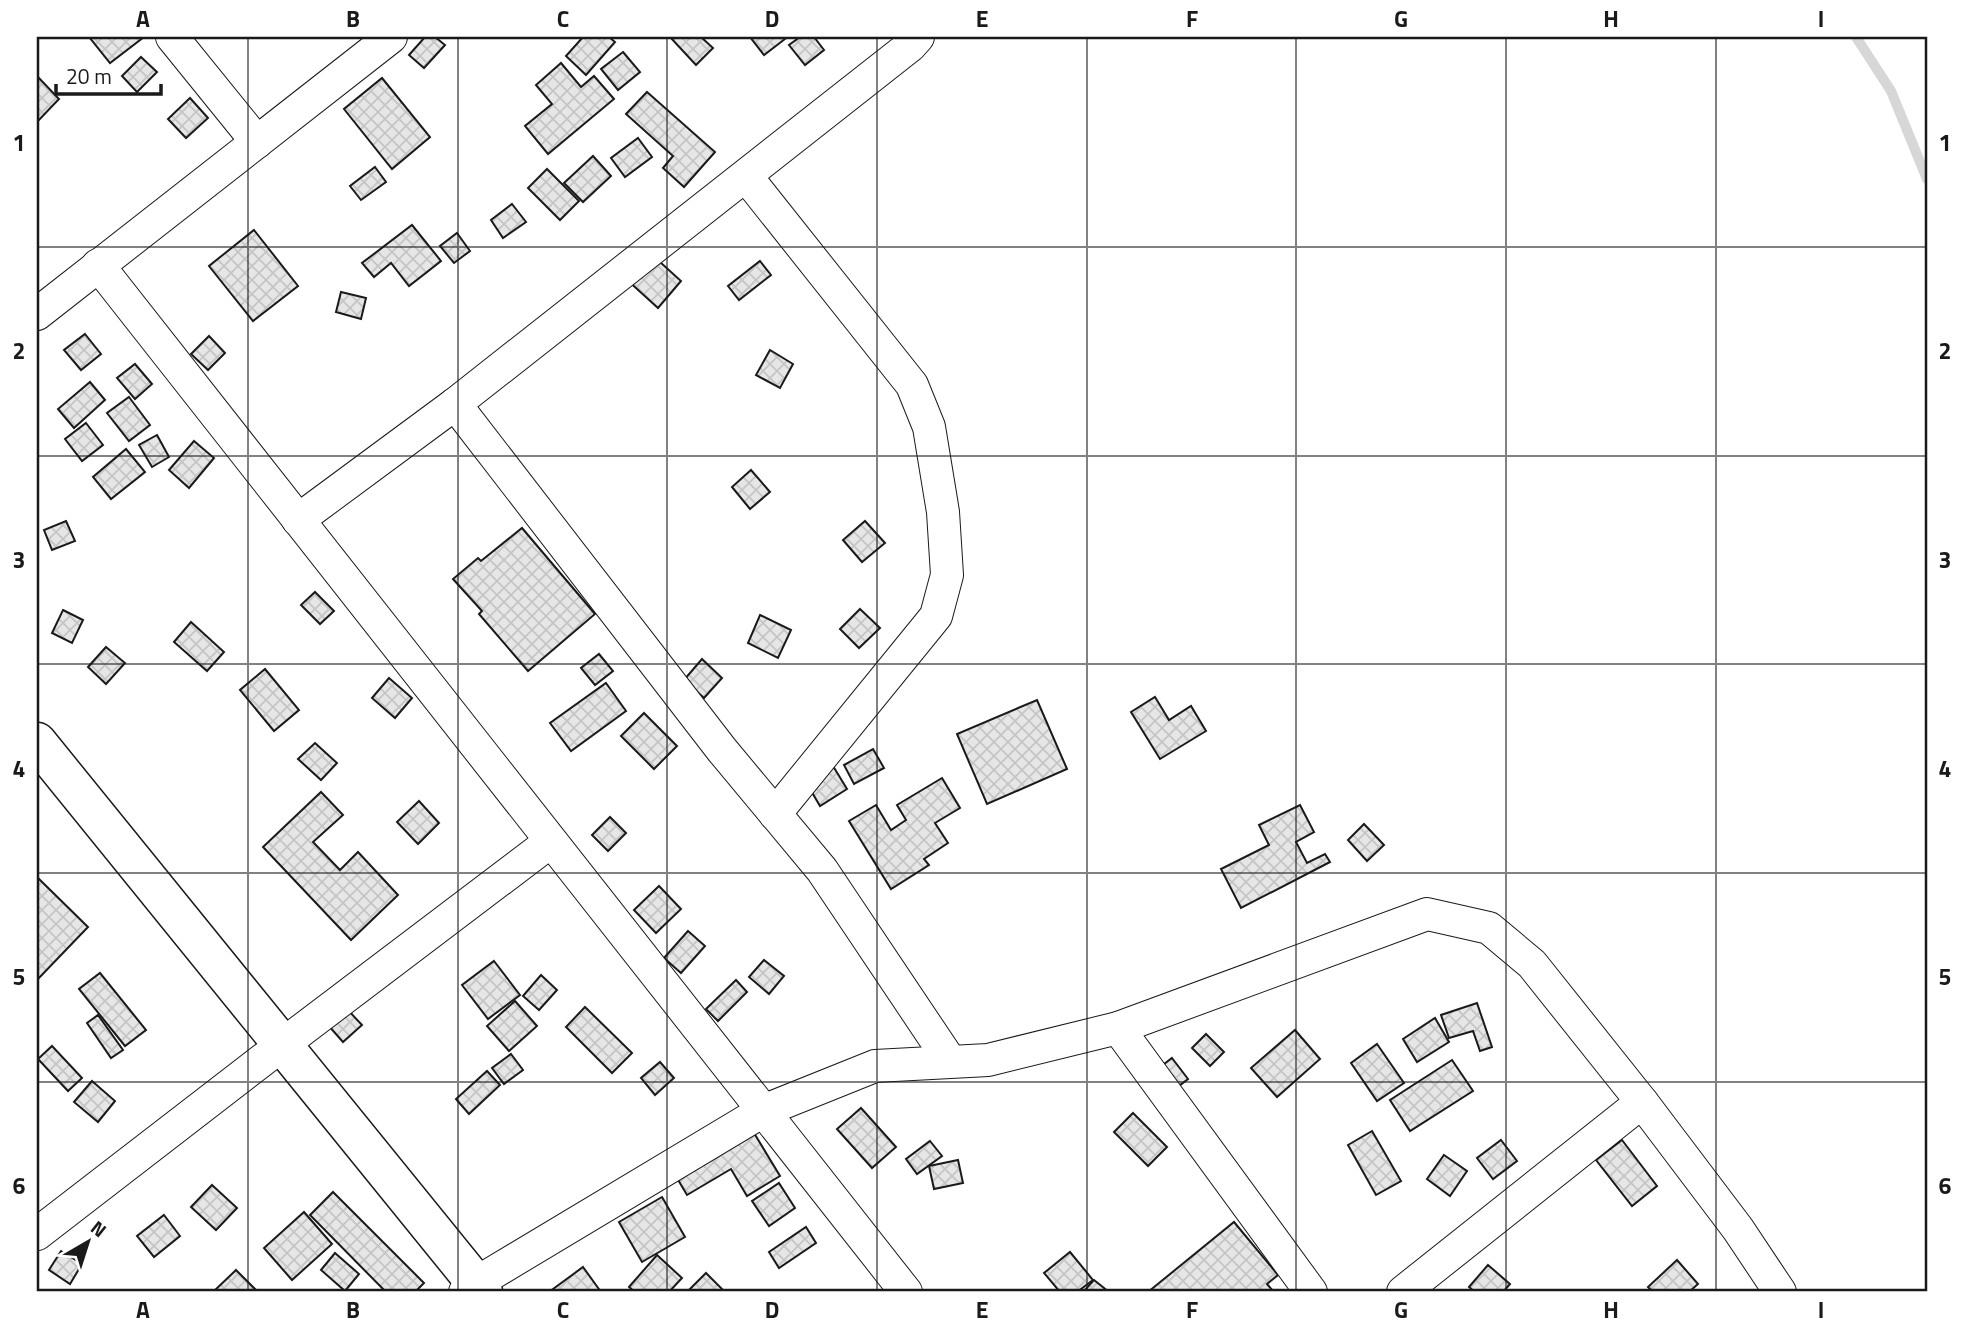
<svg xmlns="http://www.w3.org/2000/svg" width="1964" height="1329" font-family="'Titillium Web',sans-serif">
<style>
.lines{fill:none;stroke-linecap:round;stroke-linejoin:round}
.stream{stroke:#d7d7d7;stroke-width:10}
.building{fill:url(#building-cross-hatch);stroke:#1a1a1a;stroke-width:2}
.street-casing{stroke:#1a1a1a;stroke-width:34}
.secondary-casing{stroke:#1a1a1a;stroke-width:41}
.street{stroke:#fff;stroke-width:32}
.secondary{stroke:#fff;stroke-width:38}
.grid{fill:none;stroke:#1a1a1a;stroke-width:2;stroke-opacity:0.55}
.neatline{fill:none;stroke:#1a1a1a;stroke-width:2.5}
.grid-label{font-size:23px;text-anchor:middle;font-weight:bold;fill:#1a1a1a}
</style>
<defs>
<pattern id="building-cross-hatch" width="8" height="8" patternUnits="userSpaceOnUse" patternTransform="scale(1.75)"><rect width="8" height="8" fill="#e6e6e6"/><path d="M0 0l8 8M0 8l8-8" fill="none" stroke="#c5c5c5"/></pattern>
</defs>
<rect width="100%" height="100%" fill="#fff"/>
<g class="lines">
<polyline class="stream" points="1856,37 1891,91 1927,179"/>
</g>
<g class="building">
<polygon points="92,37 144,37 110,63 90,38"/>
<polygon points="425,37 435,37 445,45 424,68 409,55"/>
<polygon points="583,37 609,37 615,42 586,75 566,56"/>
<polygon points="670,37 701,37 713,48 696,65"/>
<polygon points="750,37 783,37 785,39 764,55"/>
<polygon points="800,37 814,37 824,50 805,65 789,45"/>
<polygon points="623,52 640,72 618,90 601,69"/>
<polygon points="141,57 157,72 137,92 122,76"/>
<polygon points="561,63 581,87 594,76 614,99 548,154 525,126 552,104 536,85"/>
<polygon points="37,76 59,99 37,122"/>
<polygon points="382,78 430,137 392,169 344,109"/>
<polygon points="647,92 715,152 684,187 663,168 673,156 626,114"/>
<polygon points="190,98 208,118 186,138 168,119"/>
<polygon points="638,138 652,157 625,177 611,158"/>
<polygon points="593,156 611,176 583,202 564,183"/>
<polygon points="375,167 386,182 361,200 350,186"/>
<polygon points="547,169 579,201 560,220 528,188"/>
<polygon points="512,204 526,222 503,238 491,220"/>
<polygon points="412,225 441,261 409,286 391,263 374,277 362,263"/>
<polygon points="254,230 298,286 253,321 209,266"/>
<polygon points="457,233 470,251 454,263 440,246"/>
<polygon points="649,252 681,281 658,308 626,279"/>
<polygon points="760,261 771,275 739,300 728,286"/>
<polygon points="341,292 366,298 361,319 336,312"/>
<polygon points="85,334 101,354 81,370 64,350"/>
<polygon points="209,336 225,353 208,370 191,354"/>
<polygon points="770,350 793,364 780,388 756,375"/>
<polygon points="135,364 152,384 135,399 117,378"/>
<polygon points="90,382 105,400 74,428 58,409"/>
<polygon points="129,397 150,425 129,441 107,413"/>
<polygon points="86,423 103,445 82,461 65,439"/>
<polygon points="157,435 169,457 152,467 139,445"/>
<polygon points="194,441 214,458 189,488 169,470"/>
<polygon points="126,449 145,472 111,499 93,477"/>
<polygon points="751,470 770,492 750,509 732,487"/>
<polygon points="66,521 75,541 52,550 44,530"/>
<polygon points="865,521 885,543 862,562 843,540"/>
<polygon points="522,528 595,614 528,671 479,614 482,611 453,579 478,558 481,561"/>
<polygon points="315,592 334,611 320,624 301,605"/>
<polygon points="860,609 880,628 859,648 840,629"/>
<polygon points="63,610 83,620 72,643 52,633"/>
<polygon points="760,615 791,630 778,658 748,643"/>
<polygon points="191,622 224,652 207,671 174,642"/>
<polygon points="106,647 125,663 106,684 88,667"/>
<polygon points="599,654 613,671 595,685 581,668"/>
<polygon points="702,659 722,678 704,698 684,680"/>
<polygon points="265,669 299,710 274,731 240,690"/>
<polygon points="389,678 412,698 395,718 372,698"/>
<polygon points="606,683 626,711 571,751 550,723"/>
<polygon points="1155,697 1169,720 1191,706 1206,731 1160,759 1131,712"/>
<polygon points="1037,700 1067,769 987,804 957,734"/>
<polygon points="644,713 677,746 654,769 621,736"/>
<polygon points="315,743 337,763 321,780 298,759"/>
<polygon points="873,749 884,768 854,784 844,765"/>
<polygon points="833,766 847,789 820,806 806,782"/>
<polygon points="942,778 960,808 935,823 948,843 924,859 929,865 891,889 849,821 876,805 891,830 906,820 897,805"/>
<polygon points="321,792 343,815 313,842 340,870 358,852 398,895 351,940 263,847"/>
<polygon points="419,801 439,823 418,844 397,822"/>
<polygon points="1300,805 1314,832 1296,842 1307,863 1325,854 1330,862 1241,908 1221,869 1269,845 1259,825"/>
<polygon points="610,817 626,833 608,851 592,835"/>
<polygon points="1364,824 1384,845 1367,861 1348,840"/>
<polygon points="37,877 88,927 37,980"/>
<polygon points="659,886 681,909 656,933 634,910"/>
<polygon points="688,931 705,946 681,973 664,958"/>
<polygon points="764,960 784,976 769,994 749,977"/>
<polygon points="494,961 520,995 488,1019 462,985"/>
<polygon points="100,973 146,1030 125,1046 79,989"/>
<polygon points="541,975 557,990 539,1010 523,996"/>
<polygon points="736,980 747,992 718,1021 706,1009"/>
<polygon points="515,1001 537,1026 509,1051 487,1026"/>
<polygon points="1477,1003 1492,1047 1480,1051 1473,1031 1449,1038 1441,1015"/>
<polygon points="585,1007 632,1053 612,1073 566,1027"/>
<polygon points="346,1008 362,1025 343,1042 328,1025"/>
<polygon points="98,1015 123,1050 111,1058 87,1023"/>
<polygon points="1435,1018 1449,1042 1417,1062 1403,1039"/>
<polygon points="1295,1030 1320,1059 1277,1097 1251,1068"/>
<polygon points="1206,1034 1224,1052 1210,1066 1192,1048"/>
<polygon points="1377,1044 1404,1083 1377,1101 1351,1063"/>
<polygon points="52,1046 82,1078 68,1091 38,1059"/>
<polygon points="511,1054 523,1070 504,1084 492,1068"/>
<polygon points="1172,1058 1188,1079 1175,1089 1159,1068"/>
<polygon points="1452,1060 1473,1091 1410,1131 1390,1100"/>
<polygon points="660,1062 674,1078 655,1095 641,1078"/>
<polygon points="487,1071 500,1085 469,1114 456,1099"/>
<polygon points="92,1081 115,1101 98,1122 74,1102"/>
<polygon points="861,1108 896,1147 872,1168 837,1129"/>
<polygon points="1133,1113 1167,1147 1148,1166 1114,1132"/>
<polygon points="1372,1131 1401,1181 1376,1195 1348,1145"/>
<polygon points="754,1133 780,1176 747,1196 731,1169 687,1195 677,1178"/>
<polygon points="1501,1140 1517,1161 1493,1179 1477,1158"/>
<polygon points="1622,1140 1657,1186 1632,1206 1596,1160"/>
<polygon points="930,1141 942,1156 917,1174 906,1159"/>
<polygon points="1444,1155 1467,1171 1450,1196 1427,1179"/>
<polygon points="958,1160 963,1183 934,1189 929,1166"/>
<polygon points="779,1183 795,1208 769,1226 752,1201"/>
<polygon points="212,1185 237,1208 216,1230 191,1207"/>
<polygon points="333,1192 424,1283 415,1292 386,1292 310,1215"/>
<polygon points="662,1197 685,1237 642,1262 619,1222"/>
<polygon points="304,1212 332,1244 292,1280 264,1248"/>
<polygon points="164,1215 180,1236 154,1257 137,1236"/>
<polygon points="1234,1222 1278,1275 1267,1284 1274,1292 1148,1292"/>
<polygon points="806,1227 816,1243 779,1268 769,1252"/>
<polygon points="61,1251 82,1264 70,1284 49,1270"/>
<polygon points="1070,1252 1093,1280 1077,1292 1060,1292 1044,1273"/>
<polygon points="335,1253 359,1274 345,1291 321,1270"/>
<polygon points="657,1255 682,1278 669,1292 635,1292 629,1287"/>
<polygon points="1677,1260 1698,1284 1689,1292 1653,1292 1648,1287"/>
<polygon points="1488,1265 1510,1284 1503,1292 1475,1292 1469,1287"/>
<polygon points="583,1267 601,1292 549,1292"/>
<polygon points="236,1270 258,1292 213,1292"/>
<polygon points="706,1273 724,1291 687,1292"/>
<polygon points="1094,1280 1109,1292 1083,1292"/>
</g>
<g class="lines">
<defs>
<g id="street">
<polyline points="172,37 257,142"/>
<polyline points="746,176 912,385 929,427 943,512 947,575 936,616 775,814"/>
<polyline points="98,265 906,1292"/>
<polyline points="37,314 391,37"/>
<polyline points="455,404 722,750 822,870 950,1061"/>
<polyline points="298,520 455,404 910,46 918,37"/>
<polyline points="1118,1028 1311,1292"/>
<polyline points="37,1234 282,1045 550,842"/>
<polyline points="465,1292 476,1283 763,1111 875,1066 988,1060 1118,1028 1427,914 1489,928 1532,964 1642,1102 1738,1229 1780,1292"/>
<polyline points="1403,1292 1642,1102"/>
</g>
<polyline id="secondary" points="37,742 483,1292"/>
</defs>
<use href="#street" class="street-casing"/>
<use href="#secondary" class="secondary-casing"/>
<use href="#street" class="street"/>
<use href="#secondary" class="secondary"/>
</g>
<path class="grid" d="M248,37V1292M458,37V1292M667,37V1292M877,37V1292M1087,37V1292M1296,37V1292M1506,37V1292M1716,37V1292M37,247H1927M37,456H1927M37,664H1927M37,873H1927M37,1082H1927"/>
<rect width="1964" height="1329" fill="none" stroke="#ffffff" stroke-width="77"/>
<g transform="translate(88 1242) rotate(39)" stroke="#ffffff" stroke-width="5" paint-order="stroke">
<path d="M0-5L12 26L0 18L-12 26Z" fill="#1a1a1a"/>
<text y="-10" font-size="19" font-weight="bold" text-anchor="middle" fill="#1a1a1a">N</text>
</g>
<path d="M56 84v10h105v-10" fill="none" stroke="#1a1a1a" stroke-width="3.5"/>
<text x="66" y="84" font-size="21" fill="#1a1a1a" stroke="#ffffff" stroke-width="5" paint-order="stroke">20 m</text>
<rect x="38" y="38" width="1888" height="1252" class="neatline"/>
<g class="grid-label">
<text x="143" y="27">A</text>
<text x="353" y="27">B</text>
<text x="563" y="27">C</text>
<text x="772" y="27">D</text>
<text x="982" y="27">E</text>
<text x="1192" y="27">F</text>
<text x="1401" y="27">G</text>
<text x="1611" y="27">H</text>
<text x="1821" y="27">I</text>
<text x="19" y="151">1</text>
<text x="1945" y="151">1</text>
<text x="19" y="359">2</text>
<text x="1945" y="359">2</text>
<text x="19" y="568">3</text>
<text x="1945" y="568">3</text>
<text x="19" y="777">4</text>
<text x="1945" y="777">4</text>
<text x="19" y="985">5</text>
<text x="1945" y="985">5</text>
<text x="19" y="1194">6</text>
<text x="1945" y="1194">6</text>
<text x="143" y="1318">A</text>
<text x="353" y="1318">B</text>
<text x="563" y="1318">C</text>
<text x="772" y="1318">D</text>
<text x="982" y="1318">E</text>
<text x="1192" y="1318">F</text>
<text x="1401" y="1318">G</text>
<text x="1611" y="1318">H</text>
<text x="1821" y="1318">I</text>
</g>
</svg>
